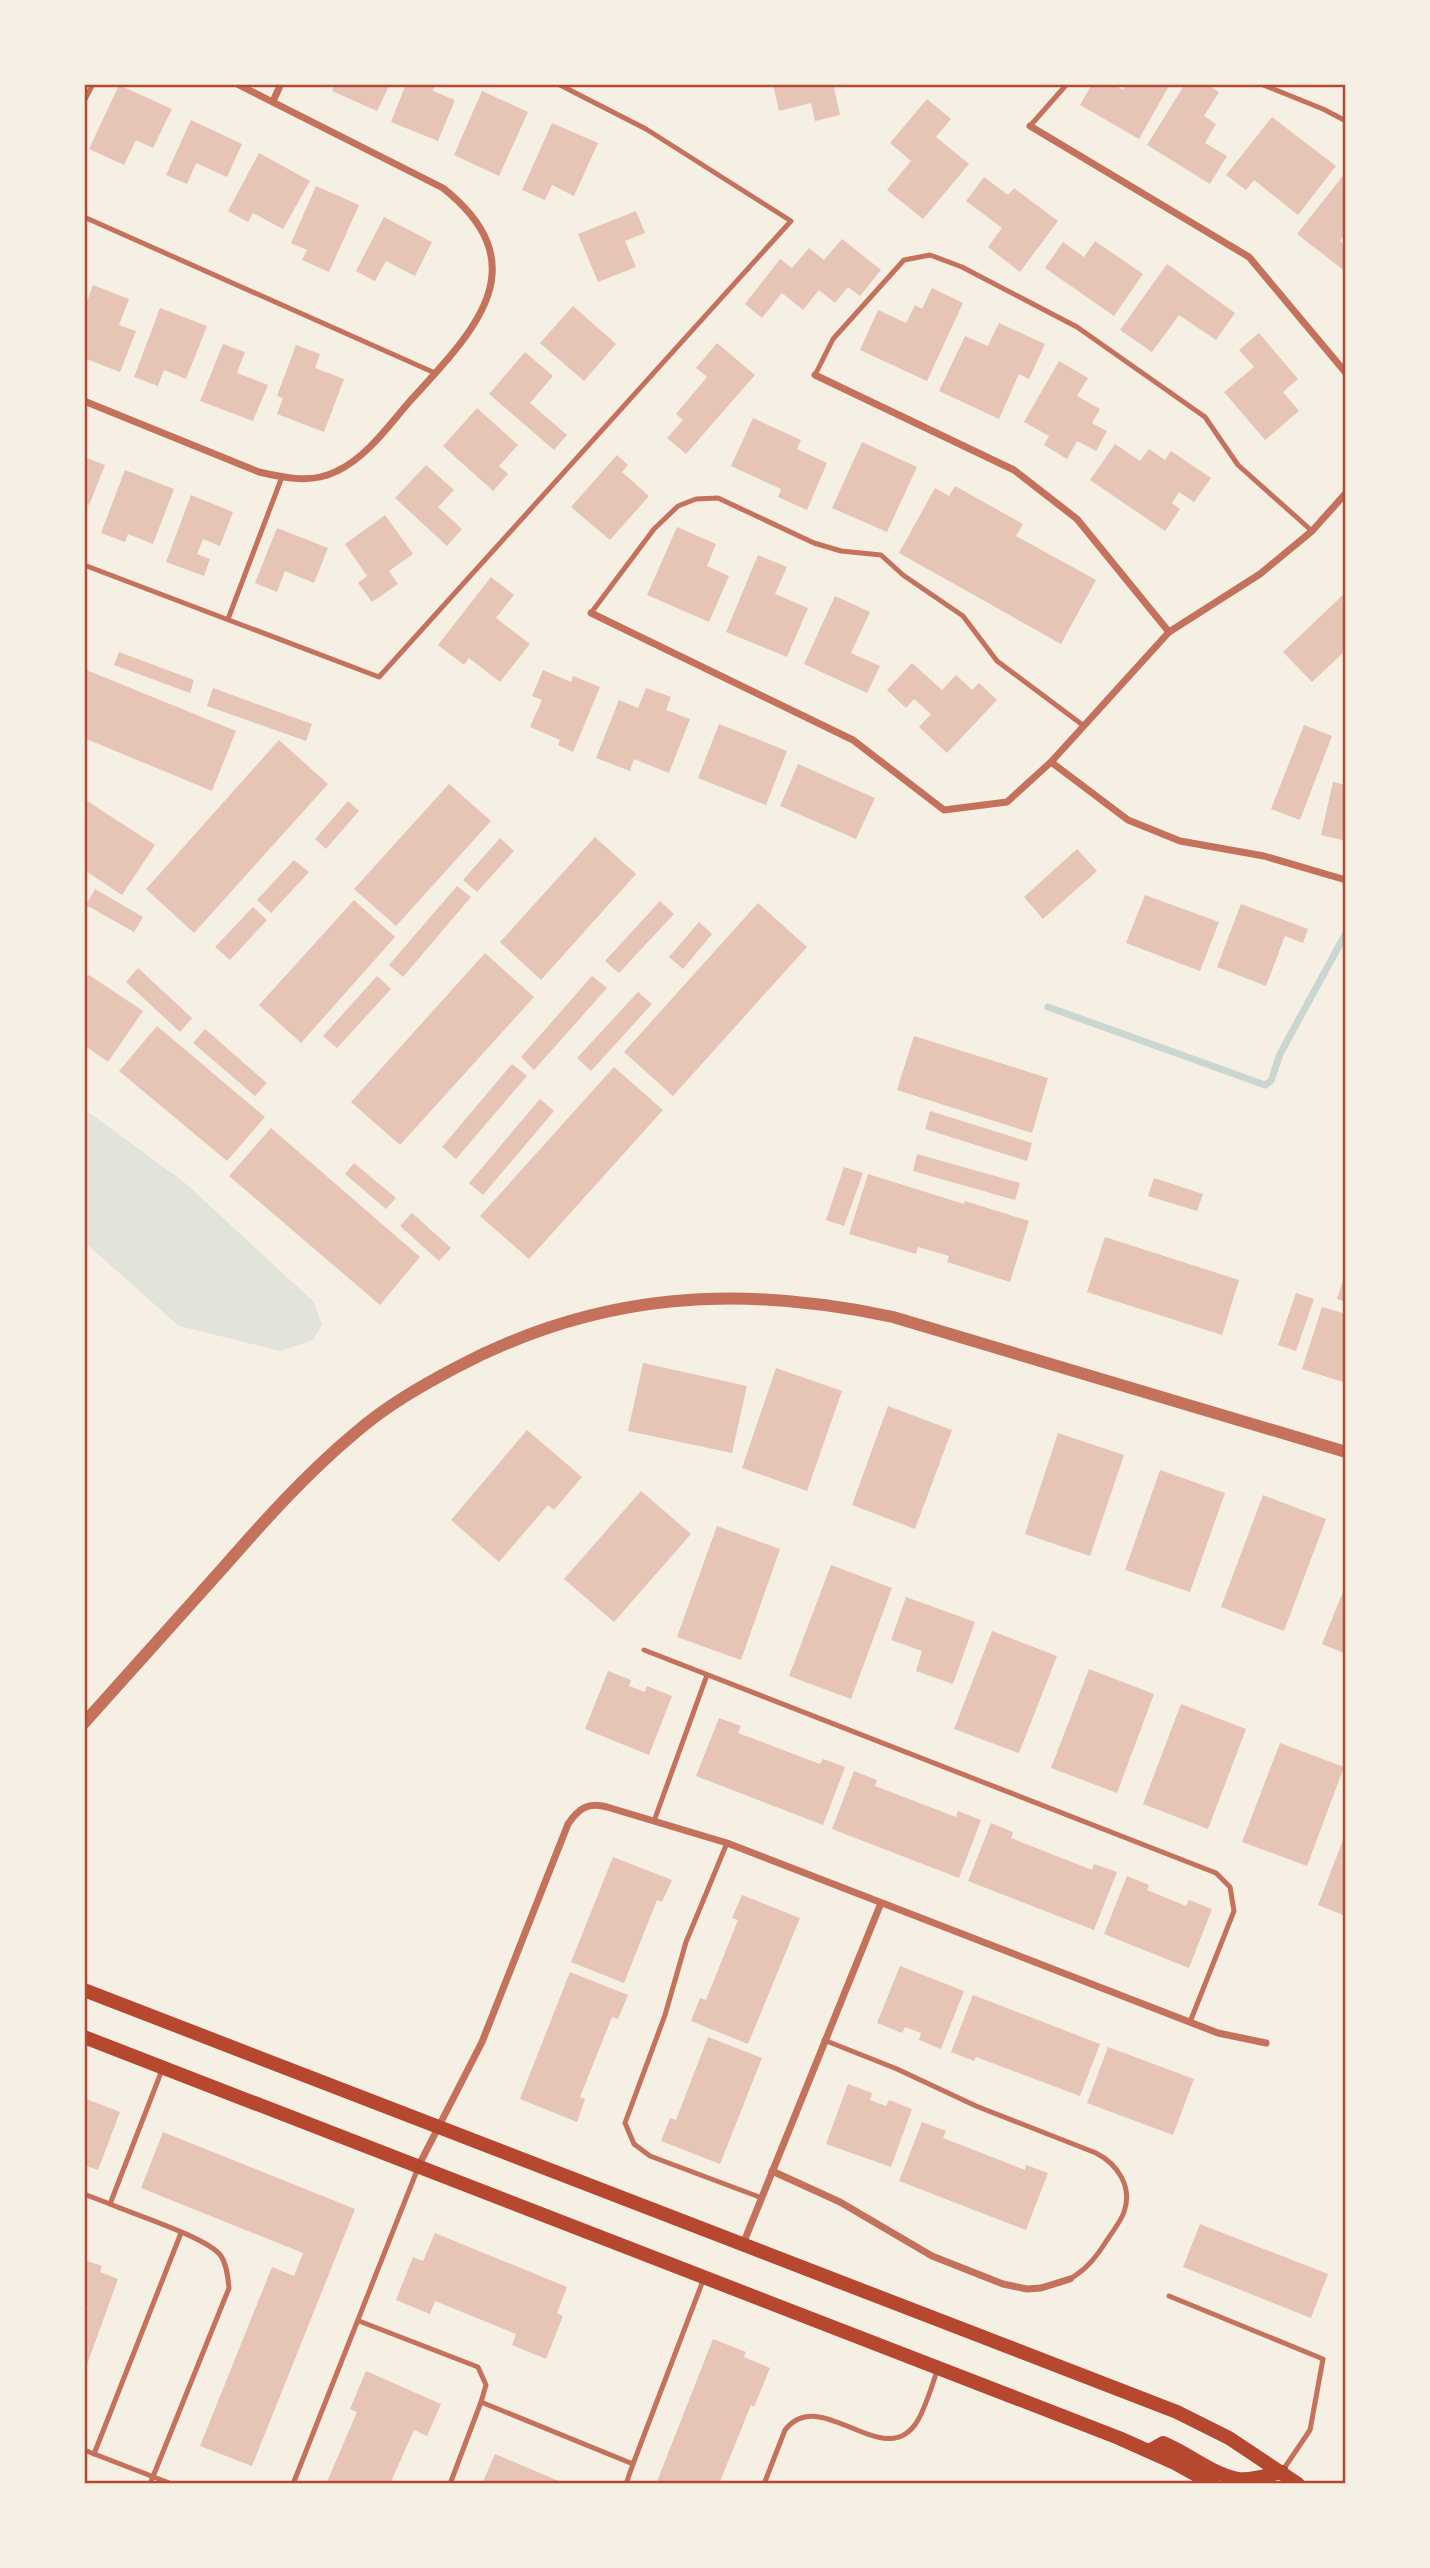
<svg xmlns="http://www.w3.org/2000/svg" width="1430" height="2568" font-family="'DM Sans',sans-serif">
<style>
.green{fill:#e2e4dc}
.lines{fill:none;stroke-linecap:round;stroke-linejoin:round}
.stream{stroke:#c9d6d2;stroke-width:7}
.building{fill:#e6c5b7}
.service{stroke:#c5725c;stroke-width:5}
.minor{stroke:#c5725c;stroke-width:7}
.tertiary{stroke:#c5725c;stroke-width:12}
.secondary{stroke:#b5482f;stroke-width:14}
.neatline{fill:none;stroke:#b5482f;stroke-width:2.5}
</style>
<rect width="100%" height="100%" fill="#f6efe4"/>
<polygon class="green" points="84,1109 184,1182 314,1302 322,1325 313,1340 280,1351 179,1326 84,1242"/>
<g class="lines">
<polyline class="stream" points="1048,1007 1265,1085 1271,1081 1280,1054 1346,933"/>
</g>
<g class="building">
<polygon points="335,84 390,84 377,111 332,91"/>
<polygon points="406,84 435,84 433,91 455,100 438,141 391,122"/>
<polygon points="773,84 833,84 840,115 815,121 811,103 779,111"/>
<polygon points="1092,84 1113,84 1123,90 1127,84 1170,84 1139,139 1080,105"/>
<polygon points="1185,84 1206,84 1219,92 1204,116 1216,124 1205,143 1227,156 1210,184 1147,145"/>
<polygon points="119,85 172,109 153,148 136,140 124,165 89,149"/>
<polygon points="482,91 528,112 499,176 454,155"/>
<polygon points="927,99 951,119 936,137 969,164 923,219 887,190 911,161 890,143"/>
<polygon points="1272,117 1336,166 1298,215 1254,180 1246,190 1226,175"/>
<polygon points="191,120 242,144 227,177 196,163 187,184 166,175"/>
<polygon points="552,123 598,143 574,196 552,185 545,200 522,190"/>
<polygon points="259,153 310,181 283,229 253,213 248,222 228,211"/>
<polygon points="1346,172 1346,233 1340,241 1346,246 1346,272 1297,234"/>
<polygon points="984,177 1008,195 1014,188 1058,221 1020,272 988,247 1002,228 966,201"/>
<polygon points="316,186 359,205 329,272 302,260 307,250 291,243"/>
<polygon points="636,211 645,233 625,241 636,267 598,282 578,234"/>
<polygon points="384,217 432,242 415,276 386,261 375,281 356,271"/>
<polygon points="842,239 881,270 860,296 848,287 835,303 819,290 803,310 782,293 762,318 745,304 780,259 792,268 809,248 824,260"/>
<polygon points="1095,241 1143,274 1114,316 1045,268 1063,242 1084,257"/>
<polygon points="1167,264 1235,313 1216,340 1179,315 1152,352 1120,330"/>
<polygon points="93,285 129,299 119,325 136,331 120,372 84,358 84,309"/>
<polygon points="932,288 963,303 927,381 860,350 878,310 906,323 915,305 922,309"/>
<polygon points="573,306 616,344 584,381 540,343"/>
<polygon points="160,308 207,326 186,379 164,370 158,386 134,377"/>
<polygon points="999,323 1045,344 1029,379 1019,374 999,419 939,391 965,336 988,346"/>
<polygon points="1259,333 1298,379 1283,392 1299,411 1265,440 1224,392 1254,367 1239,350"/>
<polygon points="717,343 755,375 686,454 667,438 683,420 676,414 707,377 696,368"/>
<polygon points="223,344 245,352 237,373 268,385 253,421 200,401"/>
<polygon points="296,345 320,354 315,368 344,379 324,432 277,414 283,398 277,396"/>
<polygon points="525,352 553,376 530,403 567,435 554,450 489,394"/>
<polygon points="1059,361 1088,378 1077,396 1100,409 1092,423 1107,431 1096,451 1077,441 1067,459 1044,445 1049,436 1024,422"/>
<polygon points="477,408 518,445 499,466 508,474 493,491 443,446"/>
<polygon points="753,418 801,440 797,449 827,463 807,510 778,497 781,489 731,466"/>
<polygon points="862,442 917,467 887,532 832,508"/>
<polygon points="1115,444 1140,461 1149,449 1165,460 1171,451 1211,478 1194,502 1179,492 1172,503 1180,509 1165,531 1090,480"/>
<polygon points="617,455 628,465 622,472 649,496 610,540 571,507"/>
<polygon points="84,457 105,465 89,505 84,503"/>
<polygon points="426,465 454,490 438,507 462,529 447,546 395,498"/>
<polygon points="125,470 174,489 153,544 128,534 125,542 101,533"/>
<polygon points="955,486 1023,524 1016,536 1096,580 1061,644 899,553 935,488 949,496"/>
<polygon points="191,495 233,512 220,546 203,539 197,554 210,559 204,576 166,562"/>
<polygon points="385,515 413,554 389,571 398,584 372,602 358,583 367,576 345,544"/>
<polygon points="677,527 716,544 707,566 729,576 709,622 647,595"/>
<polygon points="277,528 328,548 314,583 285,571 277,592 255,583"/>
<polygon points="758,555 787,567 775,594 808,608 787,657 726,632"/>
<polygon points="491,577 514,595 496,618 530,644 500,682 469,658 464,665 438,645"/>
<polygon points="1346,592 1346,650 1312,682 1283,652"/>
<polygon points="835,596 870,612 851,653 880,666 867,693 804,664"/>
<polygon points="119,652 194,680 190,693 114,665"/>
<polygon points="912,663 942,690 956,675 972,690 979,683 997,700 947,753 919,727 931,714 914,699 906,708 887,690"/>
<polygon points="84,669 236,731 212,791 84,738"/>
<polygon points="543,670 571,682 573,676 600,687 573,752 558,745 560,740 530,727 542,700 532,696"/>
<polygon points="213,688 312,724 306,741 207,706"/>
<polygon points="646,688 671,697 666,710 690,719 669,773 634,759 630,771 596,758 619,700 638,708"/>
<polygon points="719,724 787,751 766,805 698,778"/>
<polygon points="1304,725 1332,736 1300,820 1271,809"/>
<polygon points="279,740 328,784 194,933 146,889"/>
<polygon points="798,764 875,798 856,839 780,806"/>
<polygon points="1333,782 1346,785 1346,841 1321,835"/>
<polygon points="449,784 491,821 396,926 354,889"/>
<polygon points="84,799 155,845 122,895 84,870"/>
<polygon points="348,801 359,811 326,849 315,839"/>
<polygon points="595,837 636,874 541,980 500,942"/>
<polygon points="500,838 514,851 477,892 463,880"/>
<polygon points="1077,849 1097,871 1043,919 1024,897"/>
<polygon points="294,860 309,872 271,913 257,900"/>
<polygon points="457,886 471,897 403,977 389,965"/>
<polygon points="95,889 143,917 134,932 86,905"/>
<polygon points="1145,895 1219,922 1200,971 1126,943"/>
<polygon points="354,900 395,937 301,1043 259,1005"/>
<polygon points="660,901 674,914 619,973 605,961"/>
<polygon points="758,903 807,947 673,1096 624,1052"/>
<polygon points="1241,904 1308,929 1303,943 1285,936 1266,986 1217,967"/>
<polygon points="253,907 267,920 230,960 215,947"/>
<polygon points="699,922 712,934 683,969 669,957"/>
<polygon points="485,953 534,997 400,1145 351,1102"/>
<polygon points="138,968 192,1018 180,1032 126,982"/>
<polygon points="89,975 143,1011 108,1062 84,1045 84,980"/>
<polygon points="377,976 391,989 337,1048 323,1036"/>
<polygon points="592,976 607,988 534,1070 521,1057"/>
<polygon points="638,992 652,1004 591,1071 577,1058"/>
<polygon points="157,1026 265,1117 227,1161 119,1071"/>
<polygon points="205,1029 267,1083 255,1096 193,1043"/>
<polygon points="914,1036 1048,1078 1032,1133 897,1090"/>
<polygon points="512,1064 527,1076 456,1159 442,1147"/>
<polygon points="614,1067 663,1110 529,1259 480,1216"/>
<polygon points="540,1099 554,1111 483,1195 469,1183"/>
<polygon points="930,1111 1032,1143 1027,1161 925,1129"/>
<polygon points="271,1128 420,1257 380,1305 229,1176"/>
<polygon points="917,1154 1020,1183 1015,1200 913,1171"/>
<polygon points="354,1163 396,1198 386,1209 345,1174"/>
<polygon points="844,1167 863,1173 844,1226 826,1220"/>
<polygon points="868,1174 964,1204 965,1201 1029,1221 1010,1282 947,1262 949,1256 918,1247 916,1254 849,1234"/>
<polygon points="1154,1178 1203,1194 1197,1211 1148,1196"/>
<polygon points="412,1213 451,1248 439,1261 400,1226"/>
<polygon points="1105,1237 1239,1280 1222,1335 1087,1292"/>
<polygon points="1343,1280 1346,1281 1346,1302 1337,1299"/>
<polygon points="1296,1293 1314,1299 1296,1351 1278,1345"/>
<polygon points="1322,1307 1346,1314 1346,1383 1302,1369"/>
<polygon points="643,1363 747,1386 732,1453 628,1431"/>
<polygon points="776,1368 842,1391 807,1491 742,1468"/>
<polygon points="888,1406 952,1430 915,1529 852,1505"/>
<polygon points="527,1430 582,1477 554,1510 548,1505 499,1562 451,1520"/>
<polygon points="1058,1433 1124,1455 1090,1556 1025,1534"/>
<polygon points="1160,1470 1225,1493 1190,1592 1125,1570"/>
<polygon points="641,1491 691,1534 614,1622 564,1579"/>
<polygon points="1263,1495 1326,1519 1284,1631 1221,1607"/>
<polygon points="717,1526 780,1549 741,1660 677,1637"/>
<polygon points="831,1565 892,1588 851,1699 789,1676"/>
<polygon points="1346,1584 1346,1654 1322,1644"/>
<polygon points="906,1597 975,1622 953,1684 916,1671 922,1651 891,1640"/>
<polygon points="992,1631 1057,1656 1019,1753 954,1729"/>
<polygon points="1089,1669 1154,1694 1117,1793 1051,1768"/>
<polygon points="608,1671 631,1680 629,1686 645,1692 647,1686 672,1696 649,1755 585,1729"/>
<polygon points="1181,1704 1246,1729 1208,1829 1143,1804"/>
<polygon points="719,1718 741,1726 738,1733 820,1764 823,1759 845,1767 823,1825 696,1776"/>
<polygon points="1280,1743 1344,1767 1307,1866 1242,1842"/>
<polygon points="854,1771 877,1780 875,1786 956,1817 958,1811 981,1820 959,1878 832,1829"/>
<polygon points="991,1823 1013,1832 1011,1838 1092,1870 1094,1864 1117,1872 1094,1930 968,1881"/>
<polygon points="1346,1832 1346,1916 1318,1905"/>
<polygon points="613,1857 672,1880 662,1902 657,1900 624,1983 571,1962"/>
<polygon points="1127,1876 1149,1885 1147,1890 1186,1906 1189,1900 1212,1909 1189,1968 1104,1934"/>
<polygon points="742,1895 800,1918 748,2044 691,2021 700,1998 706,2000 738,1920 732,1918"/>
<polygon points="900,1966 964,1991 941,2049 919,2040 921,2033 905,2027 902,2033 877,2023"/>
<polygon points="570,1972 628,1995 618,2019 612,2017 580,2097 585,2099 577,2122 520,2099"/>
<polygon points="973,1995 1100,2044 1080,2096 976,2057 974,2061 951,2052"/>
<polygon points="708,2037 762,2058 720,2164 661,2141 670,2118 676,2120"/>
<polygon points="1108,2047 1194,2079 1173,2135 1087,2103"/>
<polygon points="848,2084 872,2093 870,2100 886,2106 889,2100 912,2109 891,2167 826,2144"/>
<polygon points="84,2098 120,2112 98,2170 84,2165"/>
<polygon points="922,2122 946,2131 943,2138 1025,2170 1026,2165 1048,2173 1026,2230 899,2181"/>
<polygon points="163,2132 355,2209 252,2466 200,2446 272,2267 294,2276 303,2253 141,2188"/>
<polygon points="1200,2224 1328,2274 1311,2318 1183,2267"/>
<polygon points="435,2233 567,2287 557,2313 563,2316 546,2359 512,2345 516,2334 435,2301 430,2314 396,2300 413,2257 423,2261"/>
<polygon points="84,2260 102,2266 100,2272 118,2279 84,2373 84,2320 88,2308 84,2306 87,2294 84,2293"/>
<polygon points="713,2339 746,2352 744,2357 770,2368 754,2407 751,2405 719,2484 656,2484"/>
<polygon points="366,2371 441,2404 427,2436 414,2430 390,2484 326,2484 357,2412 350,2409"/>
<polygon points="495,2454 566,2484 482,2484"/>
</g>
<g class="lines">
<g class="service">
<polyline points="1261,84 1323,109 1346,121"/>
<polyline points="84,101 93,84"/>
<polyline points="1030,126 1067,84"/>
<polyline points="84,217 435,373"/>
<polyline points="815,375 833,339 904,260 930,255 962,267 1077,327 1205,417 1238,465 1312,531"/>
<polyline points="84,565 379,677 791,221 646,129 558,84"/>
<polyline points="591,613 654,529 678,506 696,499 718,498 814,543 841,551 881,555 903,575 963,616 997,661 1084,726"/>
<polyline points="228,619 282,477"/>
<polyline points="644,1650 1216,1873 1230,1887 1234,1911 1190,2022"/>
<polyline points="654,1821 707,1675"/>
<polyline points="727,1843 686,1942 665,2015 625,2123 634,2144 650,2156 762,2198"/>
<path d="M824,2040L897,2069L976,2106L1096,2153C1117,2164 1133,2186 1124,2212C1121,2221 1113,2231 1107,2240C1097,2256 1087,2269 1070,2279"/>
<polyline points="84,2194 110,2204 162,2070"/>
<path d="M110,2204C133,2214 209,2238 221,2256C227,2265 228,2278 229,2288L150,2484"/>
<polyline points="1169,2296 1323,2359 1310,2430 1283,2470"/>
<polyline points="359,2321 478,2367 486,2385 481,2402 450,2484"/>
<polyline points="481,2402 633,2464 704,2278"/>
<polyline points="84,2450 172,2484"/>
<polyline points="94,2454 181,2233"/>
<polyline points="293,2484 418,2168"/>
<polyline points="626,2484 633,2464"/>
<path d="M764,2484L785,2430C821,2383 886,2476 918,2420C927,2404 932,2385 938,2368"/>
</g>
<g class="minor">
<polyline points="273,101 281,84"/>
<polyline points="1030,126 1249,257 1346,373"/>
<polyline points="815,375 1014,470 1077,519 1169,632"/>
<path d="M84,401L259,472C285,478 312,484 337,471C367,457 389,425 410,401C473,332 541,266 443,188L237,84"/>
<polyline points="591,613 853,740 944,810 1007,802 1051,762 1169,632 1260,574 1312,531 1346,493"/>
<polyline points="1051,762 1128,820 1180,841 1264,856 1346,880"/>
<path d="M419,2165L482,2042L568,1824C579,1808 588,1802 607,1807L727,1843L1218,2033L1266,2043"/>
<polyline points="772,2171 840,2202 932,2256 1003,2284 1027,2289 1041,2288 1070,2279"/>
<polyline points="743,2244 881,1903"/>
</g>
<path class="tertiary" d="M84,1723C130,1671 176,1620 222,1569C264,1521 306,1474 355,1433C386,1406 421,1386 457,1367C599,1292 738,1284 893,1317L1346,1452"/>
<g class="secondary">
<polyline points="84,1990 1177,2412 1229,2438 1298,2484"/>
<polyline points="84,2037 1119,2438 1175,2463 1213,2484"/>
<path d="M1149,2451L1163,2443C1188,2453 1212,2474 1238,2479C1252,2481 1268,2475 1282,2472"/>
</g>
</g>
<rect width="1430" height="2568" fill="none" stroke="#f6efe4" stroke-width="172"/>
<rect x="86" y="86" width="1258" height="2396" class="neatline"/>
</svg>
